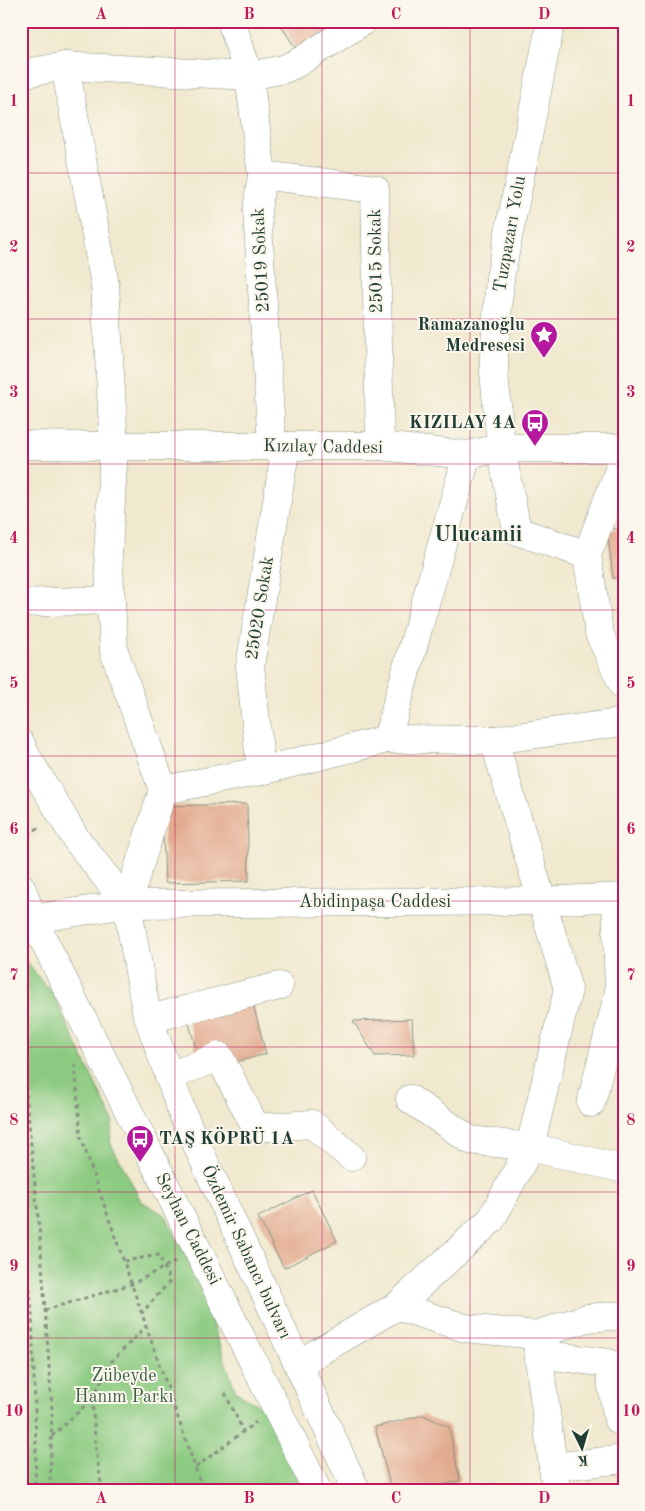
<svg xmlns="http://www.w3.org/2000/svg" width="645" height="1511" font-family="'Old Standard TT',serif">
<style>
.green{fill:#8bca80;stroke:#55845a}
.building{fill:#e2aa8e}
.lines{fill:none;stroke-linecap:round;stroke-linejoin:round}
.minor-casing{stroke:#889382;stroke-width:29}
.major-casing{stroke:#889382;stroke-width:29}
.path{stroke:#889382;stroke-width:3;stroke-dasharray:4 4;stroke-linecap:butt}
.minor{stroke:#fff;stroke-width:28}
.major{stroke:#fff;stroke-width:28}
.grid{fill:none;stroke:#c2185b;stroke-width:1;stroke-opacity:0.55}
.labels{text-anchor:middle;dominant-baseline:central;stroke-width:4;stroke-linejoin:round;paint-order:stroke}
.street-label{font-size:18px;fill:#1f3d34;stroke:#fbf7ec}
.poi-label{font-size:18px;font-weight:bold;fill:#1f3d34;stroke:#fbf7ec;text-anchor:end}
.park-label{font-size:18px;fill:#3a6047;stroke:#fbf7ec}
.district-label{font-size:22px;font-weight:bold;fill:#1f3d34;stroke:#fbf7ec}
.neatline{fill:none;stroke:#c2185b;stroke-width:2}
.grid-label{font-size:16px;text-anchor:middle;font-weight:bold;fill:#c2185b}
</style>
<rect width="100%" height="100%" fill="#fbf7ec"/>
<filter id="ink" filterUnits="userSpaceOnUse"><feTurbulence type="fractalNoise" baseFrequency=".02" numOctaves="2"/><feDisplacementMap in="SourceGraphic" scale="10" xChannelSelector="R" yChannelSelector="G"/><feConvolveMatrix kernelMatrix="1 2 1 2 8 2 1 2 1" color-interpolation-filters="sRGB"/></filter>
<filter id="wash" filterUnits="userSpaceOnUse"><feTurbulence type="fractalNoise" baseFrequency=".0096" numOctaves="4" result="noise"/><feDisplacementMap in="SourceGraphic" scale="20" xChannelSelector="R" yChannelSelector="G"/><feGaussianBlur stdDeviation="1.12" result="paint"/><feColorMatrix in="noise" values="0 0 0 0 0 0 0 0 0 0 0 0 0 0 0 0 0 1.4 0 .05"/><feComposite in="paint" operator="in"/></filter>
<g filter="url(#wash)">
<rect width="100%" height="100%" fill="#f0e9cf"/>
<polygon class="green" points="21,954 45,986 50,988 113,1121 110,1142 141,1201 166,1216 206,1298 210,1318 236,1392 270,1412 305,1490 21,1490"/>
<g id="blocks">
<g class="building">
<polygon points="278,21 346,21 298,52"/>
<polygon points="624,528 624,577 613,578 607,530"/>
<polygon points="247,804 249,881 165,883 162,806"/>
<polygon points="252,1000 266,1054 202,1071 187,1016"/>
<polygon points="412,1019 414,1055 375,1056 353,1021"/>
<polygon points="312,1190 337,1241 284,1268 258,1217"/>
<polygon points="423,1415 449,1427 460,1481 417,1490 405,1490 390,1485 375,1427"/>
</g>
</g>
</g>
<g filter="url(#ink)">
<use href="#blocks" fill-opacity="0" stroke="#889382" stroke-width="1"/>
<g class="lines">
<defs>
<g id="minor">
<polyline points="231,21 249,76 262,175 257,210 272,446"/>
<polyline points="551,21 500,278 494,356 494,372 501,448 517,531 587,555"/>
<polyline points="65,66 105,285 114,446 108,554 114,651 163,790 127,904"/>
<polyline points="21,74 65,66 249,76 284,69 299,62 363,21"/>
<polyline points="262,175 375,189 380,446"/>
<polyline points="624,457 587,555 599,633 624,687"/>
<polyline points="21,603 111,600"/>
<polyline points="387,739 467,455"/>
<polyline points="261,771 250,666 286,446"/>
<polyline points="163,790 261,771 387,739 494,740 624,722"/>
<polyline points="149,1019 279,986"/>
<polyline points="169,1077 219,1056 256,1128 312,1124 351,1157"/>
<polyline points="410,1099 470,1140 530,1147 624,1169"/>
<polyline points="591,1103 619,992 616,898"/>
<polyline points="397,1306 465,1328 536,1335 556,1490"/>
<polyline points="536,1335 587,1318 624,1315"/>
<polyline points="539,1354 608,1363 618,1420 624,1420"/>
<polyline points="298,1364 397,1306 491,1220 530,1147 568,989 494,740"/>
<polyline points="553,1467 624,1459"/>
</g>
<g id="major">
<polyline points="21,445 114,446 380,446 467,455 501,448 624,448"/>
<polyline points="21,744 24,752 76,839 127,904 146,1011 183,1115 356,1490"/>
<polyline points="21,887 33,919 317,1490"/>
<polyline points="33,919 127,904 541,901 624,897"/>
</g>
</defs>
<use href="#minor" class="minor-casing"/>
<use href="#major" class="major-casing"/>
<g class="path">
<polyline points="21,838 40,827"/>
<polyline points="21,958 26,1093 40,1236 52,1409 50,1490"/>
<polyline points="75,1064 81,1138 203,1490"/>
<polyline points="21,1201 32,1311 36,1445 35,1490"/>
<polyline points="124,1261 159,1255 170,1281 142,1313"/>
<polyline points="45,1310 132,1284 176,1261"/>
<polyline points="225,1393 243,1431"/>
<polyline points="92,1399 96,1450 102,1490"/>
<polyline points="52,1436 92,1399 111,1362 146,1326"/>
<polyline points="196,1467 256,1422"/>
</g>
<use href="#minor" class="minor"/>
<use href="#major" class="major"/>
</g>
</g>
<path class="grid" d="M175,21V1490M322,21V1490M470,21V1490M21,173H624M21,319H624M21,464H624M21,610H624M21,756H624M21,901H624M21,1047H624M21,1192H624M21,1338H624"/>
<defs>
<symbol id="sight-pin" viewBox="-11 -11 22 30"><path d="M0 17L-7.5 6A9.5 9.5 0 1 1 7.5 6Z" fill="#b5179e" stroke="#fbf7ec"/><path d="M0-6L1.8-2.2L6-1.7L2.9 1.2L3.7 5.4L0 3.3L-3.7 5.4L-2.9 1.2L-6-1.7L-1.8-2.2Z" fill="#fff"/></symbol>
<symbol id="bus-pin" viewBox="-11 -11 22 30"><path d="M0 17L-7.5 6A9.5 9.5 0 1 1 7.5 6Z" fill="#b5179e" stroke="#fbf7ec"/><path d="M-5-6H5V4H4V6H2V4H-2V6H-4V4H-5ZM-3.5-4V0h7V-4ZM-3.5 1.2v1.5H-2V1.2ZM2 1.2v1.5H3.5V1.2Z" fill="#fff"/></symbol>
</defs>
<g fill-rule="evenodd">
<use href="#sight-pin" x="528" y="319" width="32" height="43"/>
<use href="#bus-pin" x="519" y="407" width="32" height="43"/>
<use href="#bus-pin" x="124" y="1123" width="32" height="43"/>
</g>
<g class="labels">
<g class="street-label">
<text transform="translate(510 234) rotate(-80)">Tuzpazarı Yolu</text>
<text transform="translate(261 260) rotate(-93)">25019 Sokak</text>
<text transform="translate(376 261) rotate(-91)">25015 Sokak</text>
<text transform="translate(323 447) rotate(1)">Kızılay Caddesi</text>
<text transform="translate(260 608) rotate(-81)">25020 Sokak</text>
<text x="375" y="902">Abidinpaşa Caddesi</text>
<text transform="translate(188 1229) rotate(63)">Seyhan Caddesi</text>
<text transform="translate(246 1252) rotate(65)">Özdemir Sabancı bulvarı</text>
</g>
<g class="poi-label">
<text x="525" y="325">Ramazanoğlu<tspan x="525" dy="21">Medresesi</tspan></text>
<text x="516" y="423">KIZILAY 4A</text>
<text x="159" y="1139" text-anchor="start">TAŞ KÖPRÜ 1A</text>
</g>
<g class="park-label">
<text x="124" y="1376">Zübeyde<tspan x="124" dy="21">Hanım Parkı</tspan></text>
</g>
<g class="district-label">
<text x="478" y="535">Ulucamii</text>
</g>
</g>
<rect width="645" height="1511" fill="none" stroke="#fbf7ec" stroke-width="55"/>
<g transform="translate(582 1448) rotate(175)" stroke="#fbf7ec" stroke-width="4" paint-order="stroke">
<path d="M0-4L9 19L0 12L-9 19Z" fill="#1f3d34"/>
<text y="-8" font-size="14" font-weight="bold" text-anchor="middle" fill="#1f3d34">K</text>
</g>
<rect x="28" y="28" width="590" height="1456" class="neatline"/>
<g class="grid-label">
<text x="101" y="19">A</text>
<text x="249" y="19">B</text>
<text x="396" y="19">C</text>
<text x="544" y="19">D</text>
<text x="14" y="106">1</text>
<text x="631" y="106">1</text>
<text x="14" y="252">2</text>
<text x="631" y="252">2</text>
<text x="14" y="397">3</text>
<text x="631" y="397">3</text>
<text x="14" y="543">4</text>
<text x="631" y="543">4</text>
<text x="14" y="688">5</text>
<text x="631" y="688">5</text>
<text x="14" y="834">6</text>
<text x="631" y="834">6</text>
<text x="14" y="980">7</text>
<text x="631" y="980">7</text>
<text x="14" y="1125">8</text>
<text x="631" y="1125">8</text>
<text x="14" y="1271">9</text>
<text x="631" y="1271">9</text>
<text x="14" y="1416">10</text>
<text x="631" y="1416">10</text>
<text x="101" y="1503">A</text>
<text x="249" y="1503">B</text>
<text x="396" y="1503">C</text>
<text x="544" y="1503">D</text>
</g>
</svg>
